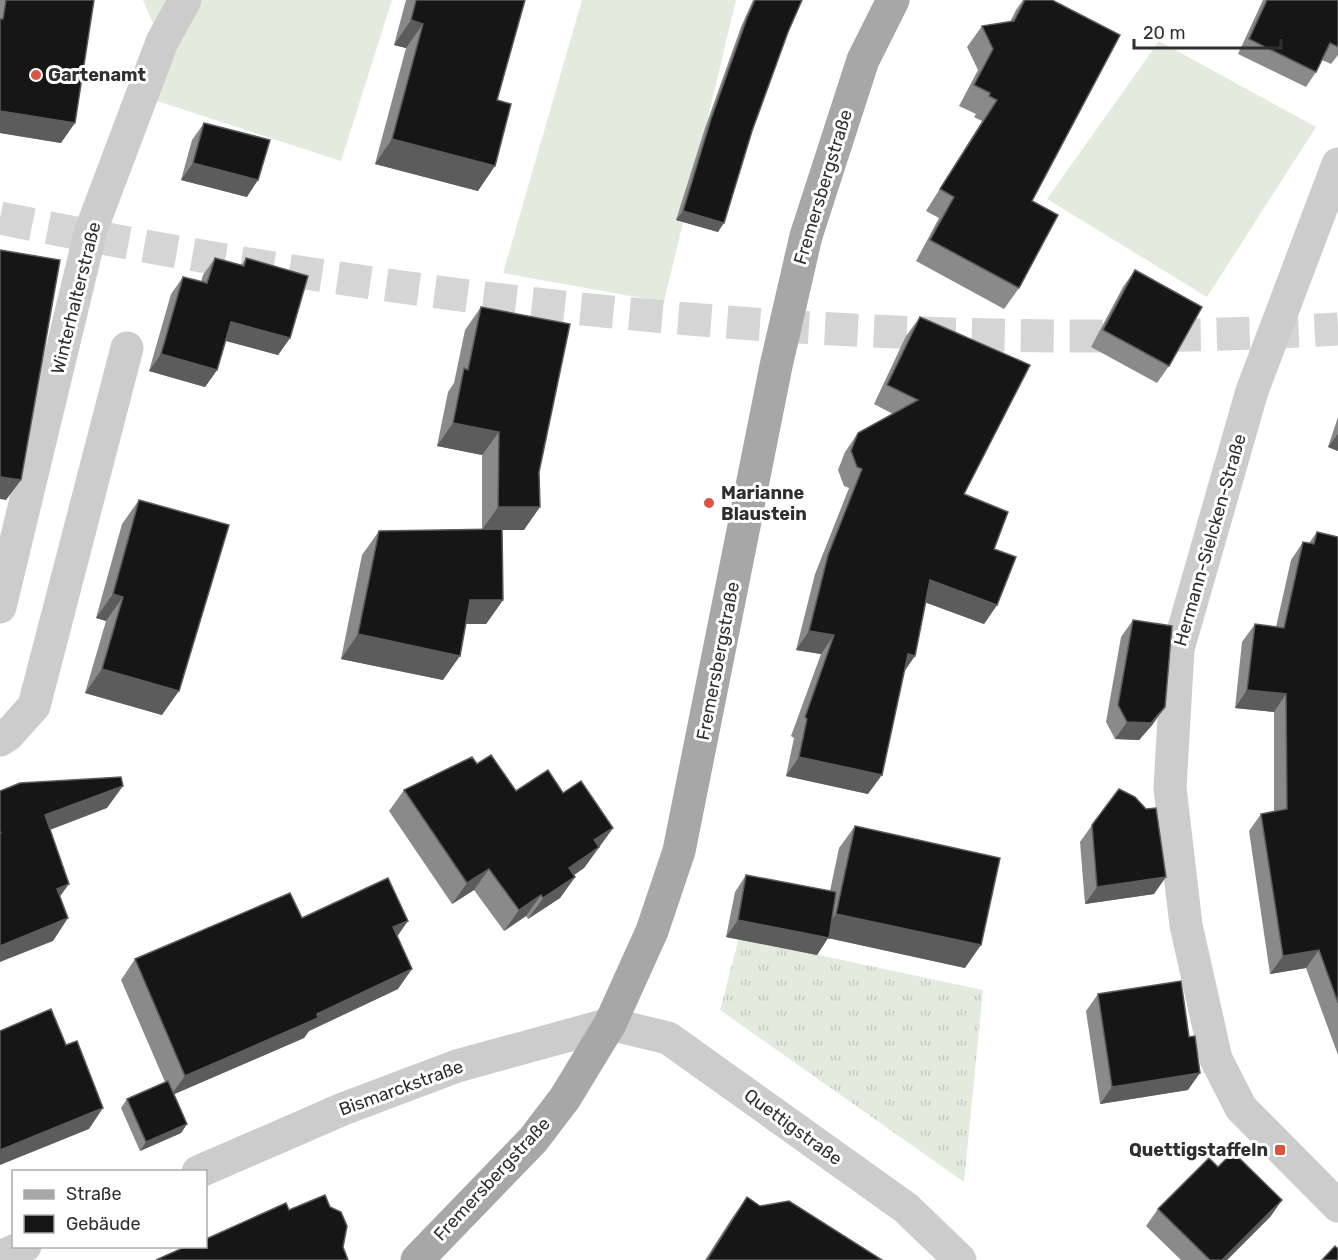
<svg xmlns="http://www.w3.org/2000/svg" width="1338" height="1260" font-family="Rubik,sans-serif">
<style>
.grass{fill:url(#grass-tufts)}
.garden{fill:#e3ebdf}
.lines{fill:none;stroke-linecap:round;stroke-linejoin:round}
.major-tunnel{stroke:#d5d5d5;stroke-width:33;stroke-dasharray:33 16;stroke-linecap:butt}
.minor{stroke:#ccc;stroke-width:33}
.major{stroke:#a7a7a7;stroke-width:33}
.wall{fill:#8a8a8a}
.shaded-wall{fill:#5c5c5c}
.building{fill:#161616;stroke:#5c5c5c;stroke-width:1.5}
.poi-dot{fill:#d75541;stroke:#fff;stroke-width:2}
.labels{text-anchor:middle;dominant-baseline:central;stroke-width:6;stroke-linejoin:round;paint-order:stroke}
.poi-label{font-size:18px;font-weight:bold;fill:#2f2f2f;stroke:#fff;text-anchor:start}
.street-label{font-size:18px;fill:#2f2f2f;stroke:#fff}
</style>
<defs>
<pattern id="grass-tufts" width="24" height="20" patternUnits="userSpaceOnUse" patternTransform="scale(1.5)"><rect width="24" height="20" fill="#e3ebdf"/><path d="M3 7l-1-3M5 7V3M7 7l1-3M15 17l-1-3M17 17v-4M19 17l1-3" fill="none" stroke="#c3cac0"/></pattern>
</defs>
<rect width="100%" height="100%" fill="#fff"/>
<polygon class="grass" points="739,938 983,990 964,1182 720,1010"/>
<g class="garden">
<polygon points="143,0 392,0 341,161 157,101 161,42"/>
<polygon points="582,0 736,0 664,302 503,273"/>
<polygon points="1159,41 1316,127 1207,297 1047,199"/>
</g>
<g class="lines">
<path class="major-tunnel" d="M0,218C439,308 890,355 1338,329"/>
<g class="minor">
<polyline points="1338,164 1252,391 1178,649 1170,788 1186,925 1216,1059 1241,1108 1338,1206"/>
<polyline points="0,607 91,230 162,42 185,0"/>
<polyline points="0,740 8,735 34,706 127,348"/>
<polyline points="198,1172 343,1109 457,1066 610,1024 668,1038 906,1208 960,1260"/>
<polyline points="0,1257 25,1246"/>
</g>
<polyline class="major" points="417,1260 533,1140 565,1098 610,1024 652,931 679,851 776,366 806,236 863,60 893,0"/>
</g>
<g class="wall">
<polygon points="0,0 94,0 61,143 0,133"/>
<polygon points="406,0 525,0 497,100 478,191 375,164 406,48 394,45"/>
<polygon points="753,0 802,0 788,32 752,131 718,232 676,220 705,128 741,27"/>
<polygon points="1023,0 1052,0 1032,201 1019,288 1004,309 916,261 939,218 926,211 982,121 974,117 976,114 959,106 978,70 967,47 982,26 1010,22 1016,10"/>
<polygon points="1263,0 1338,0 1338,55 1331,64 1322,60 1316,72 1306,87 1238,54"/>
<polygon points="204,123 247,197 181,180 192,140"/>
<polygon points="215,258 241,266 246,258 290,338 278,355 226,341 217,370 205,387 149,371 171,294 183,277 201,282 203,275"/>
<polygon points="1135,270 1169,366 1157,383 1091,347 1123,287"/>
<polygon points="481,307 524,530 502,530 503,600 486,624 466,624 443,680 341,659 362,555 379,531 482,529 482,455 437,446 448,392 454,383 465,330"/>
<polygon points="920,317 964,494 994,549 997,605 984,624 925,602 868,794 786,776 794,738 791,736 821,654 796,650 815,574 849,488 844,486 838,470 845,452 858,433 893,414 874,404 906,336"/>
<polygon points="1338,417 1338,451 1328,447"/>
<polygon points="139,500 162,715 85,693 106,621 96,618 122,524"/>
<polygon points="1317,532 1338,537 1338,1055 1306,968 1270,974 1249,831 1261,814 1274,812 1274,712 1235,708 1242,642 1255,624 1276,627 1291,560 1303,542 1309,543"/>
<polygon points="1133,620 1153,724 1139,740 1115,739 1106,722 1121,637"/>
<polygon points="477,764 516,791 563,793 613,828 584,868 574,875 575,877 560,898 528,919 526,916 504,931 474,890 452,904 389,811 404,790"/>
<polygon points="1092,825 1154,894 1085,904 1080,842"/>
<polygon points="855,826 965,968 828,938 817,955 726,937 735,892 746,875 830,891 839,848"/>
<polygon points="302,918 397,936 398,989 309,1031 304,1038 174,1094 187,1124 181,1133 140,1151 121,1108 127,1099 165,1082 121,980 135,959"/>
<polygon points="1098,994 1188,1090 1100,1104 1086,1011"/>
<polygon points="1218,1167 1282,1200 1270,1217 1227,1260 1181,1260 1146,1226 1158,1209"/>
<polygon points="747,1197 760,1206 882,1260 705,1260 730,1221"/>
</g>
<g class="shaded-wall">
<polygon points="411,20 423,24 406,48 394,45"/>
<polygon points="0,111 75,123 61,143 0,133"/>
<polygon points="392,139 495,166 478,191 375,164"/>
<polygon points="193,163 258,180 247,197 181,180"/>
<polygon points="683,211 724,223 718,232 676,220"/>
<polygon points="231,322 290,338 278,355 219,339"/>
<polygon points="161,354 217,370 205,387 149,371"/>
<polygon points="453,423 499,432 482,455 437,446"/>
<polygon points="1338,434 1338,451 1328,447"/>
<polygon points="0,477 21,480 6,500 0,499"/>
<polygon points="498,507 540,507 524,530 482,530"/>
<polygon points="930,580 997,605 984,624 916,599"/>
<polygon points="113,594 123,597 106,621 96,618"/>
<polygon points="470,600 503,600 486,624 453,624"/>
<polygon points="809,631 834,635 821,654 796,650"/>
<polygon points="358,634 460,656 443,680 341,659"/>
<polygon points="908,654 915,656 902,675"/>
<polygon points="102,669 179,691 162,715 85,693"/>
<polygon points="1247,690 1286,694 1274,712 1235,708"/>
<polygon points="1165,707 1153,724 1139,740 1115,739 1127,722"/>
<polygon points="799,757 882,775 868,794 786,776"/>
<polygon points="123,786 107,808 29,838 45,815"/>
<polygon points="613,828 584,868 554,889 569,868 594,840"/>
<polygon points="489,869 474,890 452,904 467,883"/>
<polygon points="575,877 560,898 528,919 543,898"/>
<polygon points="1166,877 1154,894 1085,904 1097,887"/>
<polygon points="69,884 53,906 57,889"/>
<polygon points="541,895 526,916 504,931 519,910"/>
<polygon points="836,914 981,945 965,968 828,938 817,955 726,937 738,920 820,936"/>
<polygon points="68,918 53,941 0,962 0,946"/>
<polygon points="408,921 394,941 393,927"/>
<polygon points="1319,950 1306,968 1270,974 1283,956"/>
<polygon points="412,969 398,989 309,1031 304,1038 170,1096 185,1076"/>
<polygon points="1200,1073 1188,1090 1100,1104 1112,1087"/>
<polygon points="103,1108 89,1129 0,1165 0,1150"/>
<polygon points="187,1124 181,1133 140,1151 146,1142"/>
<polygon points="1282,1200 1270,1217 1227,1260 1222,1260"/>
</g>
<g class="building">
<polygon points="6,0 94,0 75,123 0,111 0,19 3,19"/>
<polygon points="416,0 525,0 497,100 511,104 495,166 392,139 423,24 411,20"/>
<polygon points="755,0 802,0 788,32 752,131 724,223 683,211 711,119 747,18"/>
<polygon points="1025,0 1052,0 1120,35 1032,201 1058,215 1019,288 930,240 954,197 940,189 997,100 989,96 990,93 974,85 993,49 982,26 1014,21"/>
<polygon points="1267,0 1338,0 1338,47 1330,43 1316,72 1249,39"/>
<polygon points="204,123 270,140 258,180 193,163"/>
<polygon points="0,250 60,260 21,480 0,477"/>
<polygon points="215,258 244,266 246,258 308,276 290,338 231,322 217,370 161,354 183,277 207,283"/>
<polygon points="1135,270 1202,307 1169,366 1103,330"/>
<polygon points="481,307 570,324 539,472 540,507 498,507 499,432 453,423 464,368 468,370"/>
<polygon points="920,317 1030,365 964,494 1008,512 994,549 1016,557 997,605 930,580 915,656 908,654 882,775 799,757 807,719 805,717 834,635 809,631 828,555 862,469 857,467 851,451 858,433 918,400 887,385"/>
<polygon points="139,500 229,525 179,691 102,669 123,597 113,594"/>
<polygon points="502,529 503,600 470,600 460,656 358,634 379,531"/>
<polygon points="1317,532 1338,537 1338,1003 1319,950 1283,956 1261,814 1287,809 1286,694 1247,690 1255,624 1284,628 1303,542 1314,544"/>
<polygon points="1133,620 1172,626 1165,707 1151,723 1127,722 1118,705"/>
<polygon points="491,755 516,791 548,770 563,793 581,781 613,828 594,840 599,847 569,868 575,877 543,898 541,895 519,910 489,869 467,883 404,790 472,757 477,764"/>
<polygon points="121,777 123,786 45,815 69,884 57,889 68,918 0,946 0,833 1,833 0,831 0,791 20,783"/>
<polygon points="1119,789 1135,797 1146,809 1156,808 1166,877 1097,887 1092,825"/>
<polygon points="855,826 1000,858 981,945 836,914"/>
<polygon points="746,875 836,892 829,938 738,920"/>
<polygon points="388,878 408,921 393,927 412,969 317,1014 318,1018 185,1076 135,959 290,893 302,918"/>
<polygon points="1181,981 1189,1037 1195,1036 1200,1073 1112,1087 1098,994"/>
<polygon points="51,1009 66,1045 77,1041 103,1108 0,1150 0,1031"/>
<polygon points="168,1081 187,1124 146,1142 127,1099"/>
<polygon points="1233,1152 1282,1200 1222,1260 1210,1260 1158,1209 1209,1158 1218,1167"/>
<polygon points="325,1195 330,1207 341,1212 347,1226 343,1247 348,1260 156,1260 187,1246 206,1246 206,1239 286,1203 289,1210"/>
<polygon points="747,1197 760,1206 789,1201 882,1260 707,1260"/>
<polygon points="1335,1246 1338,1249 1338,1260 1322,1260"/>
</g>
<g class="poi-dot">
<circle cx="36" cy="75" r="6"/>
<circle cx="709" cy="503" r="6"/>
<rect x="1274" y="1144" width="12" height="12" rx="3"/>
</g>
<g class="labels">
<g class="poi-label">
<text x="48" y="75">Gartenamt</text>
<text x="721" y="493">Marianne<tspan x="721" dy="21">Blaustein</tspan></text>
<text x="1268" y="1150" text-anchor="end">Quettigstaffeln</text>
</g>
<g class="street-label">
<text transform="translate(823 187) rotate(-73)">Fremersbergstraße</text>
<text transform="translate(76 298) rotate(-76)">Winterhalterstraße</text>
<text transform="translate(1210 540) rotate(-74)">Hermann-Sielcken-Straße</text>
<text transform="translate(718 661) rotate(-79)">Fremersbergstraße</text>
<text transform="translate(401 1088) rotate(-20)">Bismarckstraße</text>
<text transform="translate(793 1127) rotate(36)">Quettigstraße</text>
<text transform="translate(492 1179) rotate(-47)">Fremersbergstraße</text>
</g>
</g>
<rect x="12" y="1170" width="195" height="78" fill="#ffffff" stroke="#acacac" stroke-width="1.5"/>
<rect x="24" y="1190" width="30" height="9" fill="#a7a7a7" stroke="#acacac" stroke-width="1.5"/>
<text x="66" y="1200" font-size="18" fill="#2f2f2f">Straße</text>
<rect x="24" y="1215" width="30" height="18" fill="#161616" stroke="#acacac" stroke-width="1.5"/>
<text x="66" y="1230" font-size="18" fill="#2f2f2f">Gebäude</text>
<path d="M1134 39v9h147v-9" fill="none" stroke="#2f2f2f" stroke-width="3"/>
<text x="1143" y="39" font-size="18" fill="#2f2f2f" stroke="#ffffff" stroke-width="4.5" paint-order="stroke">20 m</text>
</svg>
